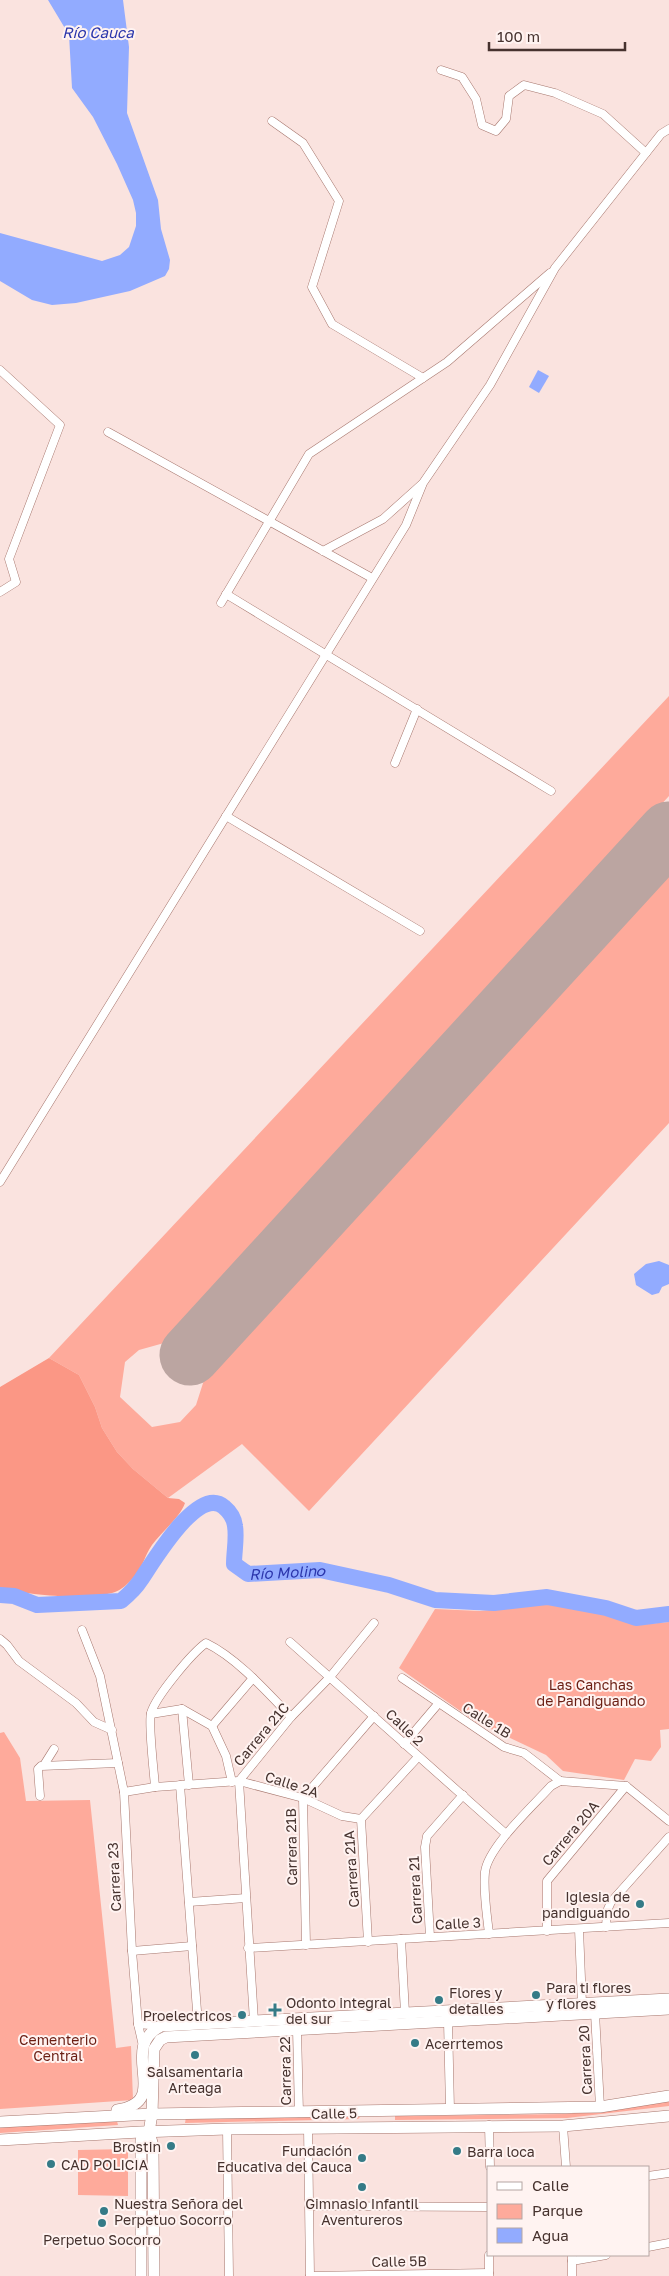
<svg xmlns="http://www.w3.org/2000/svg" width="669" height="2276" font-family="'Golos Text',sans-serif">
<style>
.green{fill:#feaa9b}
.forest{fill:#fb9785}
.water{fill:#92abff}
.lines{fill:none;stroke-linecap:round;stroke-linejoin:round}
.river{stroke:#92abff;stroke-width:16}
.runway{stroke:#bba5a1;stroke-width:61}
.street-casing{stroke:#a7776e;stroke-width:9}
.secondary-casing{stroke:#a7776e;stroke-width:12}
.street{stroke:#fff;stroke-width:8}
.secondary{stroke:#fff;stroke-width:11}
.poi-dot{fill:#357b87;stroke:#fff3f1;stroke-width:2}
.labels{text-anchor:middle;dominant-baseline:central;stroke-width:4;stroke-linejoin:round;paint-order:stroke}
.park-label{font-size:14px;fill:#6b1e13;stroke:#fff3f1}
.street-label{font-size:14px;fill:#46322e;stroke:#fff3f1}
.poi-label{font-size:14px;fill:#46322e;stroke:#fff3f1;text-anchor:start}
.water-label{font-size:15px;font-style:italic;fill:#2b36ac;stroke:#fff3f1}
</style>
<rect width="100%" height="100%" fill="#fae3df"/>
<g class="green">
<polygon points="669,696 669,796 164,1343 139,1350 125,1362 120,1397 152,1427 180,1422 196,1405 204,1380 669,874 669,1123 309,1511 242,1444 168,1498 133,1469 117,1452 102,1428 95,1407 79,1375 49,1358"/>
<polygon points="545,1604 598,1613 636,1625 669,1622 669,1729 660,1730 661,1747 651,1761 635,1759 624,1780 563,1771 546,1755 476,1722 399,1668 435,1609 480,1611"/>
<polygon points="4,1732 20,1758 26,1801 90,1800 116,2048 131,2046 133,2100 0,2109 0,1733"/>
<polygon points="669,2101 669,2106 567,2118 395,2120 395,2116 566,2114"/>
<polygon points="361,2116 358,2119 185,2123 186,2117"/>
<polygon points="117,2121 118,2125 0,2133 0,2127"/>
<polygon points="128,2149 128,2196 78,2195 78,2150"/>
</g>
<path class="forest" d="M49,1358L79,1375L95,1407L102,1428L117,1452L133,1469L168,1498L179,1499L185,1503C179,1519 162,1531 152,1545C144,1556 143,1568 133,1578C129,1583 121,1590 115,1592C89,1601 27,1595 0,1588V1387Z"/>
<g class="water">
<polygon points="48,0 123,0 129,47 127,113 158,200 161,229 170,260 169,269 165,276 130,291 76,303 52,305 32,300 0,281 0,233 102,261 120,255 129,247 136,226 136,213 133,200 117,164 93,117 72,88 69,35"/>
<polygon points="538,370 549,376 539,393 529,387"/>
<polygon points="659,1261 669,1265 669,1284 662,1287 659,1293 652,1295 636,1285 634,1274 646,1264"/>
</g>
<g class="lines">
<path class="river" id="s1" d="M0,1595L14,1596L37,1605L121,1601C128,1595 135,1589 140,1581C152,1564 198,1484 224,1507C230,1512 234,1518 235,1526C237,1538 234,1552 234,1564L248,1574L320,1570L389,1585L435,1600L494,1603L547,1597L606,1608L636,1618L669,1614"/>
<polyline class="runway" points="190,1355 669,832"/>
<defs>
<g id="street">
<polyline points="441,70 462,77 476,99 482,125 496,131 506,119 509,96 524,85 555,93 603,114 646,153"/>
<polyline points="272,121 303,143 339,201 312,287 332,324 423,378"/>
<polyline points="0,370 60,425 9,559 16,582 0,592"/>
<polyline points="108,432 372,578"/>
<polyline points="323,551 383,519 422,484"/>
<polyline points="226,594 551,791"/>
<polyline points="221,603 309,454 447,362 550,273"/>
<polyline points="395,763 417,709"/>
<polyline points="226,816 420,931"/>
<polyline points="0,1182 406,525 423,483 490,385 555,268 661,134 669,129"/>
<polyline points="82,1630 100,1676 124,1792 132,1951 138,2024 143,2046"/>
<polyline points="0,1639 7,1645 19,1661 76,1703 94,1722 112,1730"/>
<polyline points="290,1642 506,1834"/>
<polyline points="402,1678 504,1747 524,1753 560,1781"/>
<polyline points="182,1709 189,1785"/>
<polyline points="151,1714 182,1709 212,1726 226,1756 232,1782"/>
<polyline points="212,1726 253,1678"/>
<polyline points="404,1744 438,1704"/>
<polyline points="44,1765 54,1749"/>
<polyline points="560,1781 626,1786"/>
<polyline points="180,1785 198,2024"/>
<polyline points="626,1786 669,1821"/>
<path d="M155,1787C154,1772 148,1723 151,1713C156,1696 192,1653 206,1643C237,1658 267,1692 291,1717"/>
<polyline points="124,1792 155,1787 239,1781 303,1798 342,1816 361,1819"/>
<polyline points="40,1796 38,1769 41,1766 118,1763"/>
<polyline points="189,1902 246,1898"/>
<polyline points="606,1927 607,1911 611,1902 669,1837"/>
<polyline points="579,1929 582,2004"/>
<polyline points="547,1931 547,1881 626,1786"/>
<path d="M489,1934C487,1914 483,1892 485,1872C488,1847 533,1806 551,1786L560,1781"/>
<polyline points="430,1937 425,1847 427,1836 463,1795"/>
<polyline points="401,1939 405,2013"/>
<polyline points="368,1942 361,1819 418,1757"/>
<polyline points="306,1945 303,1798 374,1716"/>
<polyline points="248,1948 669,1923"/>
<polyline points="132,1951 192,1946"/>
<polyline points="595,2013 600,2107"/>
<polyline points="254,2021 239,1781 291,1717 330,1677 374,1623"/>
<polyline points="448,2021 450,2109"/>
<polyline points="138,2024 161,2026"/>
<polyline points="297,2029 299,2113"/>
<polyline points="489,2125 490,2167"/>
<polyline points="563,2126 566,2167"/>
<polyline points="308,2128 310,2276"/>
<polyline points="227,2129 229,2276"/>
<polyline points="648,2176 669,2173"/>
<polyline points="309,2206 488,2207"/>
<polyline points="648,2247 669,2243"/>
<polyline points="572,2255 572,2276"/>
<polyline points="572,2261 606,2255"/>
<polyline points="310,2276 489,2273"/>
<polyline points="489,2276 489,2255"/>
</g>
<g id="secondary">
<path d="M117,2110C174,2102 116,2049 161,2026L669,1999"/>
<polyline points="0,2122 152,2114 600,2107 669,2096"/>
<polyline points="149,2132 153,2146 154,2276"/>
<polyline points="0,2140 140,2132 227,2129 563,2126 669,2116"/>
<polyline points="141,2276 141,2140 149,2132 152,2114 154,2049 160,2040 166,2037 669,2009"/>
</g>
</defs>
<use href="#street" class="street-casing"/>
<use href="#secondary" class="secondary-casing"/>
<use href="#street" class="street"/>
<use href="#secondary" class="secondary"/>
</g>
<g class="poi-dot">
<circle cx="640" cy="1904" r="5"/>
<circle cx="536" cy="1995" r="5"/>
<circle cx="439" cy="2000" r="5"/>
<path d="M272.5 2002.5h5v5h5v5h-5v5h-5v-5h-5v-5h5z"/>
<circle cx="242" cy="2015" r="5"/>
<circle cx="415" cy="2043" r="5"/>
<circle cx="195" cy="2055" r="5"/>
<circle cx="171" cy="2146" r="5"/>
<circle cx="457" cy="2151" r="5"/>
<circle cx="362" cy="2158" r="5"/>
<circle cx="51" cy="2164" r="5"/>
<circle cx="362" cy="2187" r="5"/>
<circle cx="104" cy="2211" r="5"/>
<circle cx="102" cy="2223" r="5"/>
</g>
<g class="labels">
<g class="park-label">
<text x="591" y="1684">Las Canchas<tspan x="591" dy="16">de Pandiguando</tspan></text>
<text x="58" y="2039">Cementerio<tspan x="58" dy="16">Central</tspan></text>
</g>
<g class="street-label">
<text transform="translate(487 1720) rotate(32)">Calle 1B</text>
<text transform="translate(405 1727) rotate(43)">Calle 2</text>
<text transform="translate(261 1734) rotate(-50)">Carrera 21C</text>
<text transform="translate(292 1784) rotate(18)">Calle 2A</text>
<text transform="translate(570 1833) rotate(-50)">Carrera 20A</text>
<text transform="translate(291 1847) rotate(-91)">Carrera 21B</text>
<text transform="translate(351 1869) rotate(-94)">Carrera 21A</text>
<text transform="translate(114 1877) rotate(-93)">Carrera 23</text>
<text transform="translate(415 1890) rotate(-93)">Carrera 21</text>
<text transform="translate(458 1923) rotate(-3)">Calle 3</text>
<text transform="translate(585 2060) rotate(-93)">Carrera 20</text>
<text transform="translate(285 2071) rotate(-91)">Carrera 22</text>
<text transform="translate(334 2113) rotate(-1)">Calle 5</text>
<text transform="translate(399 2261) rotate(-1)">Calle 5B</text>
</g>
<g class="poi-label">
<text x="630" y="1896" text-anchor="end">Iglesia de<tspan x="630" dy="16">pandiguando</tspan></text>
<text x="546" y="1987">Para ti flores<tspan x="546" dy="16">y flores</tspan></text>
<text x="449" y="1992">Flores y<tspan x="449" dy="16">detalles</tspan></text>
<text x="286" y="2002">Odonto integral<tspan x="286" dy="16">del sur</tspan></text>
<text x="232" y="2015" text-anchor="end">Proelectricos</text>
<text x="425" y="2043">Acerrtemos</text>
<text x="195" y="2071" text-anchor="middle">Salsamentaria<tspan x="195" dy="16">Arteaga</tspan></text>
<text x="161" y="2146" text-anchor="end">Brostin</text>
<text x="352" y="2150" text-anchor="end">Fundación<tspan x="352" dy="16">Educativa del Cauca</tspan></text>
<text x="467" y="2151">Barra loca</text>
<text x="61" y="2164">CAD POLICIA</text>
<text x="114" y="2203">Nuestra Señora del<tspan x="114" dy="16">Perpetuo Socorro</tspan></text>
<text x="362" y="2203" text-anchor="middle">Gimnasio Infantil<tspan x="362" dy="16">Aventureros</tspan></text>
<text x="102" y="2239" text-anchor="middle">Perpetuo Socorro</text>
</g>
<g class="water-label">
<text x="98" y="32">Río Cauca</text>
<text stroke="none"><textPath href="#s1" startOffset="389">Río Molino</textPath></text>
</g>
</g>
<rect x="487" y="2166" width="162" height="90" fill="#fff3f1" stroke="#b5a6a3"/>
<rect x="497" y="2182" width="25" height="8" fill="#ffffff" stroke="#b5a6a3"/>
<text x="532" y="2191" font-size="15" fill="#46322e">Calle</text>
<rect x="497" y="2204" width="25" height="15" fill="#feaa9b" stroke="#b5a6a3"/>
<text x="532" y="2216" font-size="15" fill="#46322e">Parque</text>
<rect x="497" y="2228" width="25" height="15" fill="#92abff" stroke="#b5a6a3"/>
<text x="532" y="2241" font-size="15" fill="#46322e">Agua</text>
<path d="M489 42v8h136v-8" fill="none" stroke="#46322e" stroke-width="2.5"/>
<text x="497" y="42" font-size="15" fill="#46322e" stroke="#fff3f1" stroke-width="4" paint-order="stroke">100 m</text>
</svg>
